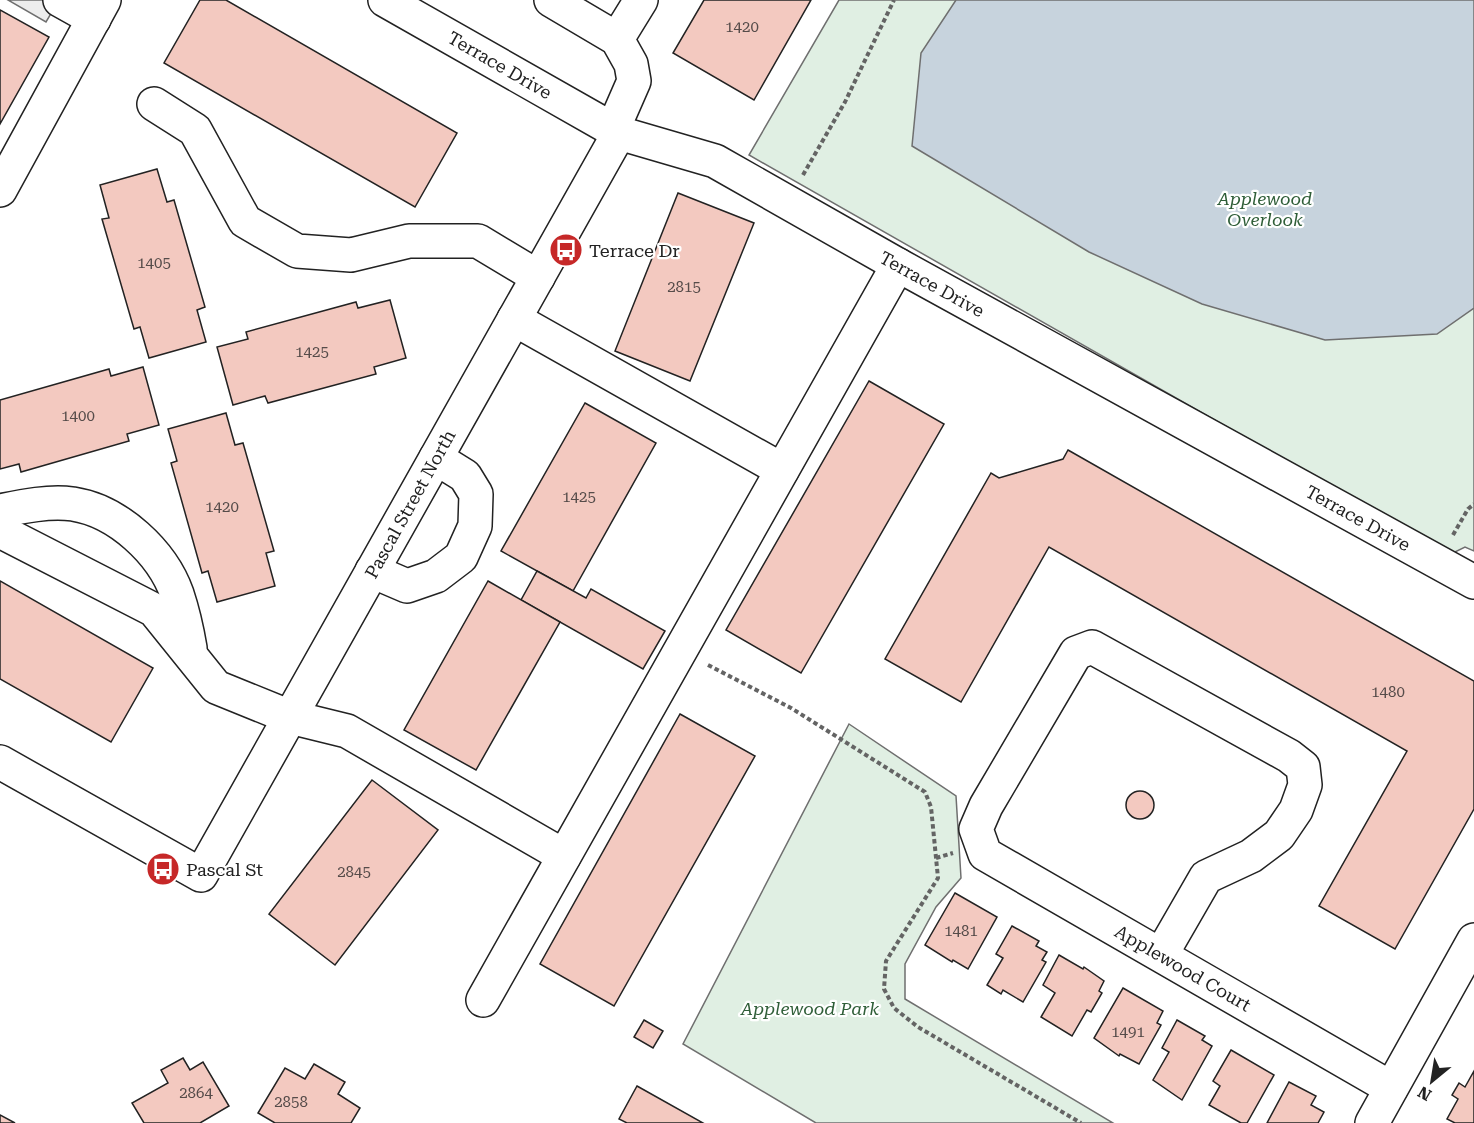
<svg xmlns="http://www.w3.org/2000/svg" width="1474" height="1123" font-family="'Roboto Serif',serif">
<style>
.green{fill:#e0efe3;stroke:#6f6f6f;stroke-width:1.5}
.parking{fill:#ededed;stroke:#6f6f6f;stroke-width:1.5}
.water{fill:#c7d3dd;stroke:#6f6f6f;stroke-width:1.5}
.building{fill:#f3c9c0;stroke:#222;stroke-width:1.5}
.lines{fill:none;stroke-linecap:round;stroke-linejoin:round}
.minor-casing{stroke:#222;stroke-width:36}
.path{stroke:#646464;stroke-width:4;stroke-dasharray:4.5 3;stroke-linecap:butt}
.minor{stroke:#fff;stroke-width:33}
.labels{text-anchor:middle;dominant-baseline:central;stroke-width:4.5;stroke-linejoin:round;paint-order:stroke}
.number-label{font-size:15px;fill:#564c4a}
.street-label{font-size:18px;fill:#222;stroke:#fff}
.park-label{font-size:18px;font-style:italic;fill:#2f5e38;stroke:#fff}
.poi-label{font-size:18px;fill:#222;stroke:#fff;text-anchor:start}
</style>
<rect width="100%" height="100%" fill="#fff"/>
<g class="green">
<polygon points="839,0 1474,0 1474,551 1465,547 1455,552 1445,551 749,155"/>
<polygon points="849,724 956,796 961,878 936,907 905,964 905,999 1113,1123 816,1123 683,1044"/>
</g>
<polygon class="parking" points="8,0 59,0 46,22"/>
<polygon class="water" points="956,0 1474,0 1474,308 1437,334 1325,340 1202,304 1089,252 912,146 921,53"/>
<g class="building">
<polygon points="200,0 226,0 457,133 415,207 164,63"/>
<polygon points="704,0 811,0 754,100 673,53"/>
<polygon points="0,10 49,37 0,124"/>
<polygon points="157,169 167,202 174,200 205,307 197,310 206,342 149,358 140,327 134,329 102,219 109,218 100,185"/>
<polygon points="678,193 754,223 690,381 615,351"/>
<polygon points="390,300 406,358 374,367 376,374 268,403 265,396 233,405 217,347 248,339 246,332 356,302 358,308"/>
<polygon points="143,367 159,425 127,434 129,441 21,472 19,464 0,469 0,400 109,369 111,376"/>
<polygon points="869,381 944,424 801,673 726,630"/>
<polygon points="585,403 656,443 573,591 501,551"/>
<polygon points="226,413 235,445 243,443 274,551 266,553 275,586 217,602 208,571 202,573 171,463 177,461 168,429"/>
<polygon points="1068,450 1474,681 1474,809 1395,949 1319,906 1407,751 1049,547 961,702 885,659 991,473 999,478 1063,459"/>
<polygon points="537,571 586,598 591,589 665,631 643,669 521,600"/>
<polygon points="0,581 153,668 111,742 0,679"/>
<polygon points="488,581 560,622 476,770 404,730"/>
<polygon points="680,714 755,756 614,1006 540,964"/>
<polygon points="372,780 438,830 335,965 269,914"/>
<circle cx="1140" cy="805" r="14"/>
<polygon points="955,893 997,917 968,969 953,960 952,962 925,945"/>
<polygon points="1012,926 1039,941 1036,946 1047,952 1042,960 1046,962 1023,1002 1003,990 1001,994 987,985 1003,958 996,954"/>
<polygon points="1059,955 1083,969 1084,967 1104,981 1099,991 1102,993 1091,1012 1087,1010 1072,1036 1041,1017 1055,993 1043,985"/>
<polygon points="1123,988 1163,1011 1157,1023 1161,1025 1139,1064 1120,1054 1119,1056 1094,1038"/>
<polygon points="644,1020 663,1031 653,1048 634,1037"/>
<polygon points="1177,1020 1205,1036 1202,1040 1212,1046 1182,1100 1153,1080 1169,1052 1162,1048"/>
<polygon points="1231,1050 1274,1075 1247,1123 1241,1123 1209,1105 1220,1086 1213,1081"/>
<polygon points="183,1058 190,1070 203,1062 229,1106 200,1123 144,1123 132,1103 168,1083 161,1070"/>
<polygon points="314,1064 345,1082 338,1094 360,1108 351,1123 275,1123 258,1113 285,1068 305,1079"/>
<polygon points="1474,1071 1474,1123 1455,1123 1447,1119 1458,1099 1452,1095 1459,1083 1465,1087"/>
<polygon points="1289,1082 1316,1096 1311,1105 1324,1112 1318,1123 1267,1123"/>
<polygon points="637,1086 703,1123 627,1123 619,1119"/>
<polygon points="0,1115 15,1123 0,1123"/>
</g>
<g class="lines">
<defs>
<g id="minor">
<polyline points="60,0 94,19"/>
<polyline points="385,0 619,133 715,161 898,265 1474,582"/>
<polyline points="551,0 617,39 631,64 634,81 613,129"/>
<polyline points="617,39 641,0"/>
<polyline points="154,104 195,130 245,221 297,251 351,255 409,241 478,241 538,277"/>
<polyline points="0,190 104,0"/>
<polyline points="514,319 782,470"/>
<path d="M0,511C24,506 49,501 73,504C118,511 162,552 177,594C183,612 187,630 190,648"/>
<polyline points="0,531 154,610 216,687 290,717 347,731 564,856"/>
<polyline points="372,571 407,586 436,576 461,557 475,526 476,494 465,476 436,458"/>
<polyline points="0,762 201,875 619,133"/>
<polyline points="1161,955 1206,877 1251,856 1279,835 1296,810 1305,785 1303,767 1289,756 1092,647 1076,653 986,806 976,829 985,854 1391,1088"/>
<polyline points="483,1000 898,265"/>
<polyline points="1372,1123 1474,940"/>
</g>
</defs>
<use href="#minor" class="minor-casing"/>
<g class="path">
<polyline points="803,175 845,102 894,0"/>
<polyline points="1453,535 1468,509 1474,504"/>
<polyline points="708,665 791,708 925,792 931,807 938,878 886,961 884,989 894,1008 918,1027 1081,1123"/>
<polyline points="936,858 953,853"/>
</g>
<use href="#minor" class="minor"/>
</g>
<defs>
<symbol id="bus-disc" viewBox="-11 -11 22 22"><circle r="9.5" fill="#c62828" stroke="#fff"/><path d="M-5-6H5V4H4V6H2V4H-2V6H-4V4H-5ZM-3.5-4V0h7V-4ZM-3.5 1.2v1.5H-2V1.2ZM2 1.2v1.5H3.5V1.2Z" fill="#fff"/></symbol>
</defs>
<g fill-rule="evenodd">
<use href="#bus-disc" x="547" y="231" width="38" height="38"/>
<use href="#bus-disc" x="144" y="850" width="38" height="38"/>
</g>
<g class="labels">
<g class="number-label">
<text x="742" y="27">1420</text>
<text x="154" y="263">1405</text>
<text x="684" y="287">2815</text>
<text x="312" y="352">1425</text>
<text x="78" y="416">1400</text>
<text x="579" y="497">1425</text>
<text x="222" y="507">1420</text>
<text x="1388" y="692">1480</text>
<text x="354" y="872">2845</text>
<text x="961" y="931">1481</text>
<text x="1128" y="1032">1491</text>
<text x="196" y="1093">2864</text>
<text x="291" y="1102">2858</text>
</g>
<g class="street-label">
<text transform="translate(500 65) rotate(30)">Terrace Drive</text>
<text transform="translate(932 284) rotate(29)">Terrace Drive</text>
<text transform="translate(410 504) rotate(-61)">Pascal Street North</text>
<text transform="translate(1358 518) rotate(29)">Terrace Drive</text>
<text transform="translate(1183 968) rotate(30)">Applewood Court</text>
</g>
<g class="park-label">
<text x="1265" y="198">Applewood<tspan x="1265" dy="21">Overlook</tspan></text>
<text x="810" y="1008">Applewood Park</text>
</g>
<g class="poi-label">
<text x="589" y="250">Terrace Dr</text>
<text x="186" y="869">Pascal St</text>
</g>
</g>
<g transform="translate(1432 1081) rotate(210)" stroke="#ffffff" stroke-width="4.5" paint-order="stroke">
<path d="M0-4.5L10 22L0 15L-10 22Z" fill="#222222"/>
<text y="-9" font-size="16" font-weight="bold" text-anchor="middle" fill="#222222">N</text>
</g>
</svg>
